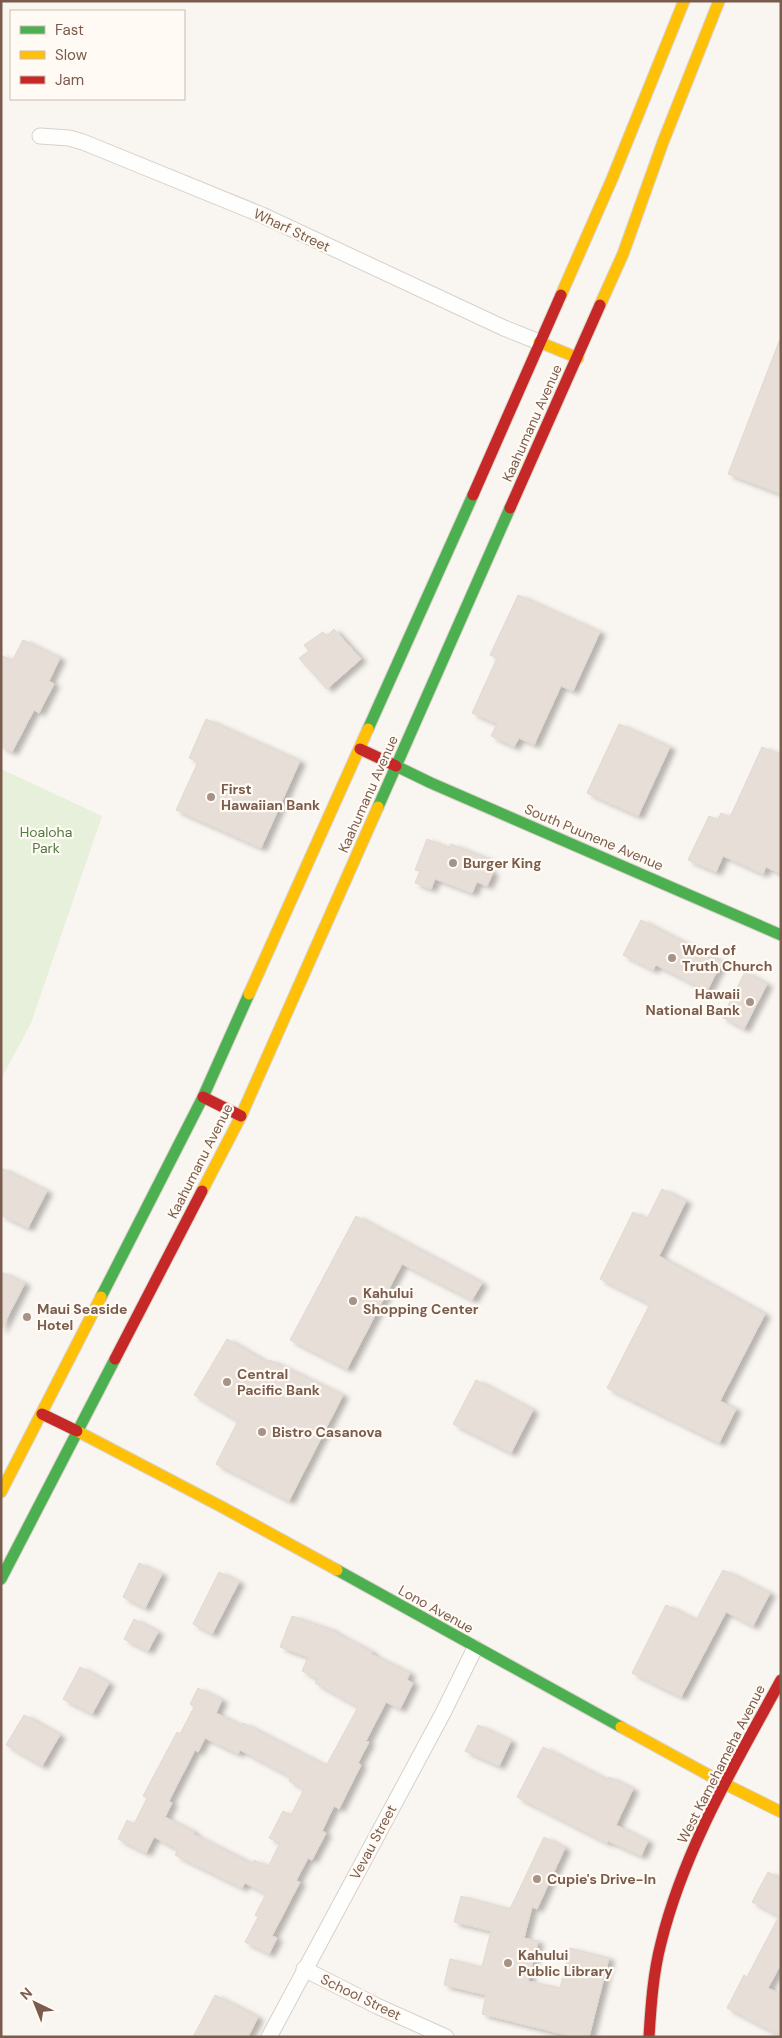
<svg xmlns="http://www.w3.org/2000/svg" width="782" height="2038" font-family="'DM Sans',sans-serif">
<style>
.green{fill:#e7f0db}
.building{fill:#e6ded7;stroke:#e2d8d2;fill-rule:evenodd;filter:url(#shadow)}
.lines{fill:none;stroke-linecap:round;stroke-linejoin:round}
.street-casing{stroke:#d7d1cb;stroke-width:17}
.fast-casing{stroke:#d9d2cb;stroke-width:13}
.slow-casing{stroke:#d9d2cb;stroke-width:13}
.jam-casing{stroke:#d9d2cb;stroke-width:13}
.street{stroke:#fefefd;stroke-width:15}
.fast{stroke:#4caf50;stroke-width:11}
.slow{stroke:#ffc107;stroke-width:11}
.jam{stroke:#c62828;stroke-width:11}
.poi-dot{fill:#a69286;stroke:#fffaf3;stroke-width:2}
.labels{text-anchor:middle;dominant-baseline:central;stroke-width:4.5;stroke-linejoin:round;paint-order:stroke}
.street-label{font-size:14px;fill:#7a5c4d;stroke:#fffaf3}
.poi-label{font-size:14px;font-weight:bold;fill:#7a5c4d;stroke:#fffaf3;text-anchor:start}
.park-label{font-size:14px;fill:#537a41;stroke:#fffaf3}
</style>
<defs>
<filter id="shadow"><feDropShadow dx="5.5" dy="3" stdDeviation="2.5" flood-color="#0004"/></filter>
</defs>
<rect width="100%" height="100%" fill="#f9f5f0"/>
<polygon class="green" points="1,769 102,816 31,1023 1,1079"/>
<g class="building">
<polygon points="780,339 781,340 781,494 728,474"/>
<polygon points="518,595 600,632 573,691 561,686 534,745 519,738 514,747 491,736 497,724 472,713 497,658 490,655"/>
<polygon points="334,629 361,659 327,689 299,658 309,651 304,645 323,632 327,636"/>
<polygon points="23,640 60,658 49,681 54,684 39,713 34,710 12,752 1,747 1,655 12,661"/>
<polygon points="206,719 300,761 261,848 176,810 198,762 189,758"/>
<polygon points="619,724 670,747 638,816 587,793"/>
<polygon points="762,747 781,755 781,874 766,867 763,874 723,856 716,872 688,860 709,816 718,820 721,813 730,817"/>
<polygon points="427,839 449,848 451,844 489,859 486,867 493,873 487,886 477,882 472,893 435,879 431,889 415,883 420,871 415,870"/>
<polygon points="641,920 722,962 707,991 656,965 653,970 623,955"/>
<polygon points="745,972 767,984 744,1029 722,1017"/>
<polygon points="1,1168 47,1191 28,1228 1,1215"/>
<polygon points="662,1189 686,1201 659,1256 765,1314 720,1401 736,1409 719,1443 607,1388 650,1304 600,1279 633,1212 647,1219"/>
<polygon points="356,1216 482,1283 472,1300 402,1264 347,1369 290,1340"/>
<polygon points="1,1272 25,1283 1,1330"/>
<polygon points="227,1339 268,1363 270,1360 343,1395 289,1501 216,1464 238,1421 194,1395"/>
<polygon points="476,1380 533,1410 511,1453 453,1424"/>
<polygon points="139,1563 162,1574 145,1608 123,1597"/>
<polygon points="723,1570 770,1593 753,1626 726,1612 681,1697 632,1673 666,1605 696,1620"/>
<polygon points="219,1572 239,1582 212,1634 193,1624"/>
<path d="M292,1616L333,1630L332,1631L372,1652L371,1654L410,1673L407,1680L413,1683L400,1709L386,1702L366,1741L369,1742L358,1763L361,1765L339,1809L334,1806L322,1831L326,1833L312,1860L308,1858L296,1881L300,1882L272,1936L277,1938L269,1954L245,1942L258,1917L255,1915L266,1894L245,1883L242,1888L175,1855L178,1850L154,1837L146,1853L118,1839L127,1820L134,1824L147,1798L143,1796L177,1732L180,1734L194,1707L190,1704L198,1688L222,1700L216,1713L242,1726L243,1723L326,1766L358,1707L315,1683L318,1679L302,1671L308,1657L280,1647ZM205,1738L238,1754L240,1750L291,1777L289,1781L304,1789L291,1815L283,1811L269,1838L280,1843L268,1867L254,1860L252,1864L193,1834L194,1832L165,1817L172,1803L169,1801L195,1750L198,1752Z"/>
<polygon points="134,1619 158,1632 148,1651 124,1639"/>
<polygon points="80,1667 109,1683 92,1714 63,1699"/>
<polygon points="24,1715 60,1735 42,1766 6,1745"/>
<polygon points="478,1725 511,1741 499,1766 465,1751"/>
<polygon points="543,1747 607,1780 609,1777 633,1789 616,1825 648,1841 641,1856 608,1841 607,1843 517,1797"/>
<polygon points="544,1837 565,1848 537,1909 532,1907 524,1938 538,1941 528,1981 560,1988 570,1948 609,1958 589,2037 574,2037 482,2014 486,1995 444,1985 450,1959 482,1967 491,1931 454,1922 461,1896 510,1909"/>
<polygon points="768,1872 781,1879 781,1964 768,1988 781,1994 781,2036 727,2008 744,1975 747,1977 779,1916 752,1902"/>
<polygon points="215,1995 258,2017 248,2037 193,2037"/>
</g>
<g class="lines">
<defs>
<g id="street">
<polyline points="40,136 69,138 83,142 262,215 504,328 539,342"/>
<polyline points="304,1969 377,2006 446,2037"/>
<polyline points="269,2037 443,1713 475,1648"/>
</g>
<g id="fast">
<polyline points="368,729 473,495"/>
<polyline points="396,766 431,783 781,935"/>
<polyline points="378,807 510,508"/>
<polyline points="101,1297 203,1097 249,994"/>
<polyline points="337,1570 621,1727"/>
<polyline points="1,1579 115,1359"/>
</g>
<g id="slow">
<polyline points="561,295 612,179 684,1"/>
<polyline points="600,305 623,254 663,142 719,1"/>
<polyline points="539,342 578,358"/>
<polyline points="249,994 368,729"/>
<polyline points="202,1191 241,1116 378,807"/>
<polyline points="77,1431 222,1507 337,1570"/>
<polyline points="1,1492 101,1297"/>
<polyline points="621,1727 725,1784 781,1812"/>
</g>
<g id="jam">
<polyline points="473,495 561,295"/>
<polyline points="510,508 600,305"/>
<polyline points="360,749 396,766"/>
<polyline points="203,1097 241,1116"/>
<polyline points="115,1359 202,1191"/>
<polyline points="42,1414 77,1431"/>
<path d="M649,2037C651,2005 653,1974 661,1943C684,1849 735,1764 781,1680"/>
</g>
</defs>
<use href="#street" class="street-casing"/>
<use href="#fast" class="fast-casing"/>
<use href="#slow" class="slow-casing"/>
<use href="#jam" class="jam-casing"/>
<use href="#street" class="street"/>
<use href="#fast" class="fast"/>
<use href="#slow" class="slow"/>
<use href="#jam" class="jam"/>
</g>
<g class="poi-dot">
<circle cx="211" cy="797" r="5"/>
<circle cx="453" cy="863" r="5"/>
<circle cx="672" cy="958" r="5"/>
<circle cx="750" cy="1002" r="5"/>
<circle cx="353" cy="1301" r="5"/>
<circle cx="27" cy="1317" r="5"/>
<circle cx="227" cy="1382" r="5"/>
<circle cx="262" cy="1432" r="5"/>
<circle cx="537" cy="1879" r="5"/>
<circle cx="508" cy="1963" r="5"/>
</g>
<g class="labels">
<g class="street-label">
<text transform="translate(292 230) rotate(25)">Wharf Street</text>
<text transform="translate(532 423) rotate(-66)">Kaahumanu Avenue</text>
<text transform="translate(368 794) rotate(-66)">Kaahumanu Avenue</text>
<text transform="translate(594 837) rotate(23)">South Puunene Avenue</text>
<text transform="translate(200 1161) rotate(-63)">Kaahumanu Avenue</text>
<text transform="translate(436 1609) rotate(29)">Lono Avenue</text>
<text transform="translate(721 1764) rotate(-63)">West Kamehameha Avenue</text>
<text transform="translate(373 1842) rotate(-62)">Vevau Street</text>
<text transform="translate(361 1997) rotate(26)">School Street</text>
</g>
<g class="poi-label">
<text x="221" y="789">First<tspan x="221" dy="16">Hawaiian Bank</tspan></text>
<text x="463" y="863">Burger King</text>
<text x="682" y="950">Word of<tspan x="682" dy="16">Truth Church</tspan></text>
<text x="740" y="994" text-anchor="end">Hawaii<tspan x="740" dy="16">National Bank</tspan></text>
<text x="363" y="1293">Kahului<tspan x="363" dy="16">Shopping Center</tspan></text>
<text x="37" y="1309">Maui Seaside<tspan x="37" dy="16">Hotel</tspan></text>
<text x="237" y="1374">Central<tspan x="237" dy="16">Pacific Bank</tspan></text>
<text x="272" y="1432">Bistro Casanova</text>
<text x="547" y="1879">Cupie's Drive-In</text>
<text x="518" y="1955">Kahului<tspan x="518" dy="16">Public Library</tspan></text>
</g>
<g class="park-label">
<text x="46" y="832">Hoaloha<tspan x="46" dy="16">Park</tspan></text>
</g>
</g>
<rect width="782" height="2038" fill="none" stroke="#7a5c4d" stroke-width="5"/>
<rect x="10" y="10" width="175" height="90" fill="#fffaf3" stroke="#cabbb1"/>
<rect x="20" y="26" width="25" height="8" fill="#4caf50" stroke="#cabbb1"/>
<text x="55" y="35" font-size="15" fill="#7a5c4d">Fast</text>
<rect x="20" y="51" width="25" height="8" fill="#ffc107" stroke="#cabbb1"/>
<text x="55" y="60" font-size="15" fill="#7a5c4d">Slow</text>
<rect x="20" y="76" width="25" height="8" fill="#c62828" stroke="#cabbb1"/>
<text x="55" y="85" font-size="15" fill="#7a5c4d">Jam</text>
<g transform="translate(35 2003) rotate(317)" stroke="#fffaf3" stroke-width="4" paint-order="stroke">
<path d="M0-4L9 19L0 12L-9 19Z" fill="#7a5c4d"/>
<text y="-8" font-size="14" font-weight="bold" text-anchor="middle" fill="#7a5c4d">N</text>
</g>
</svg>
